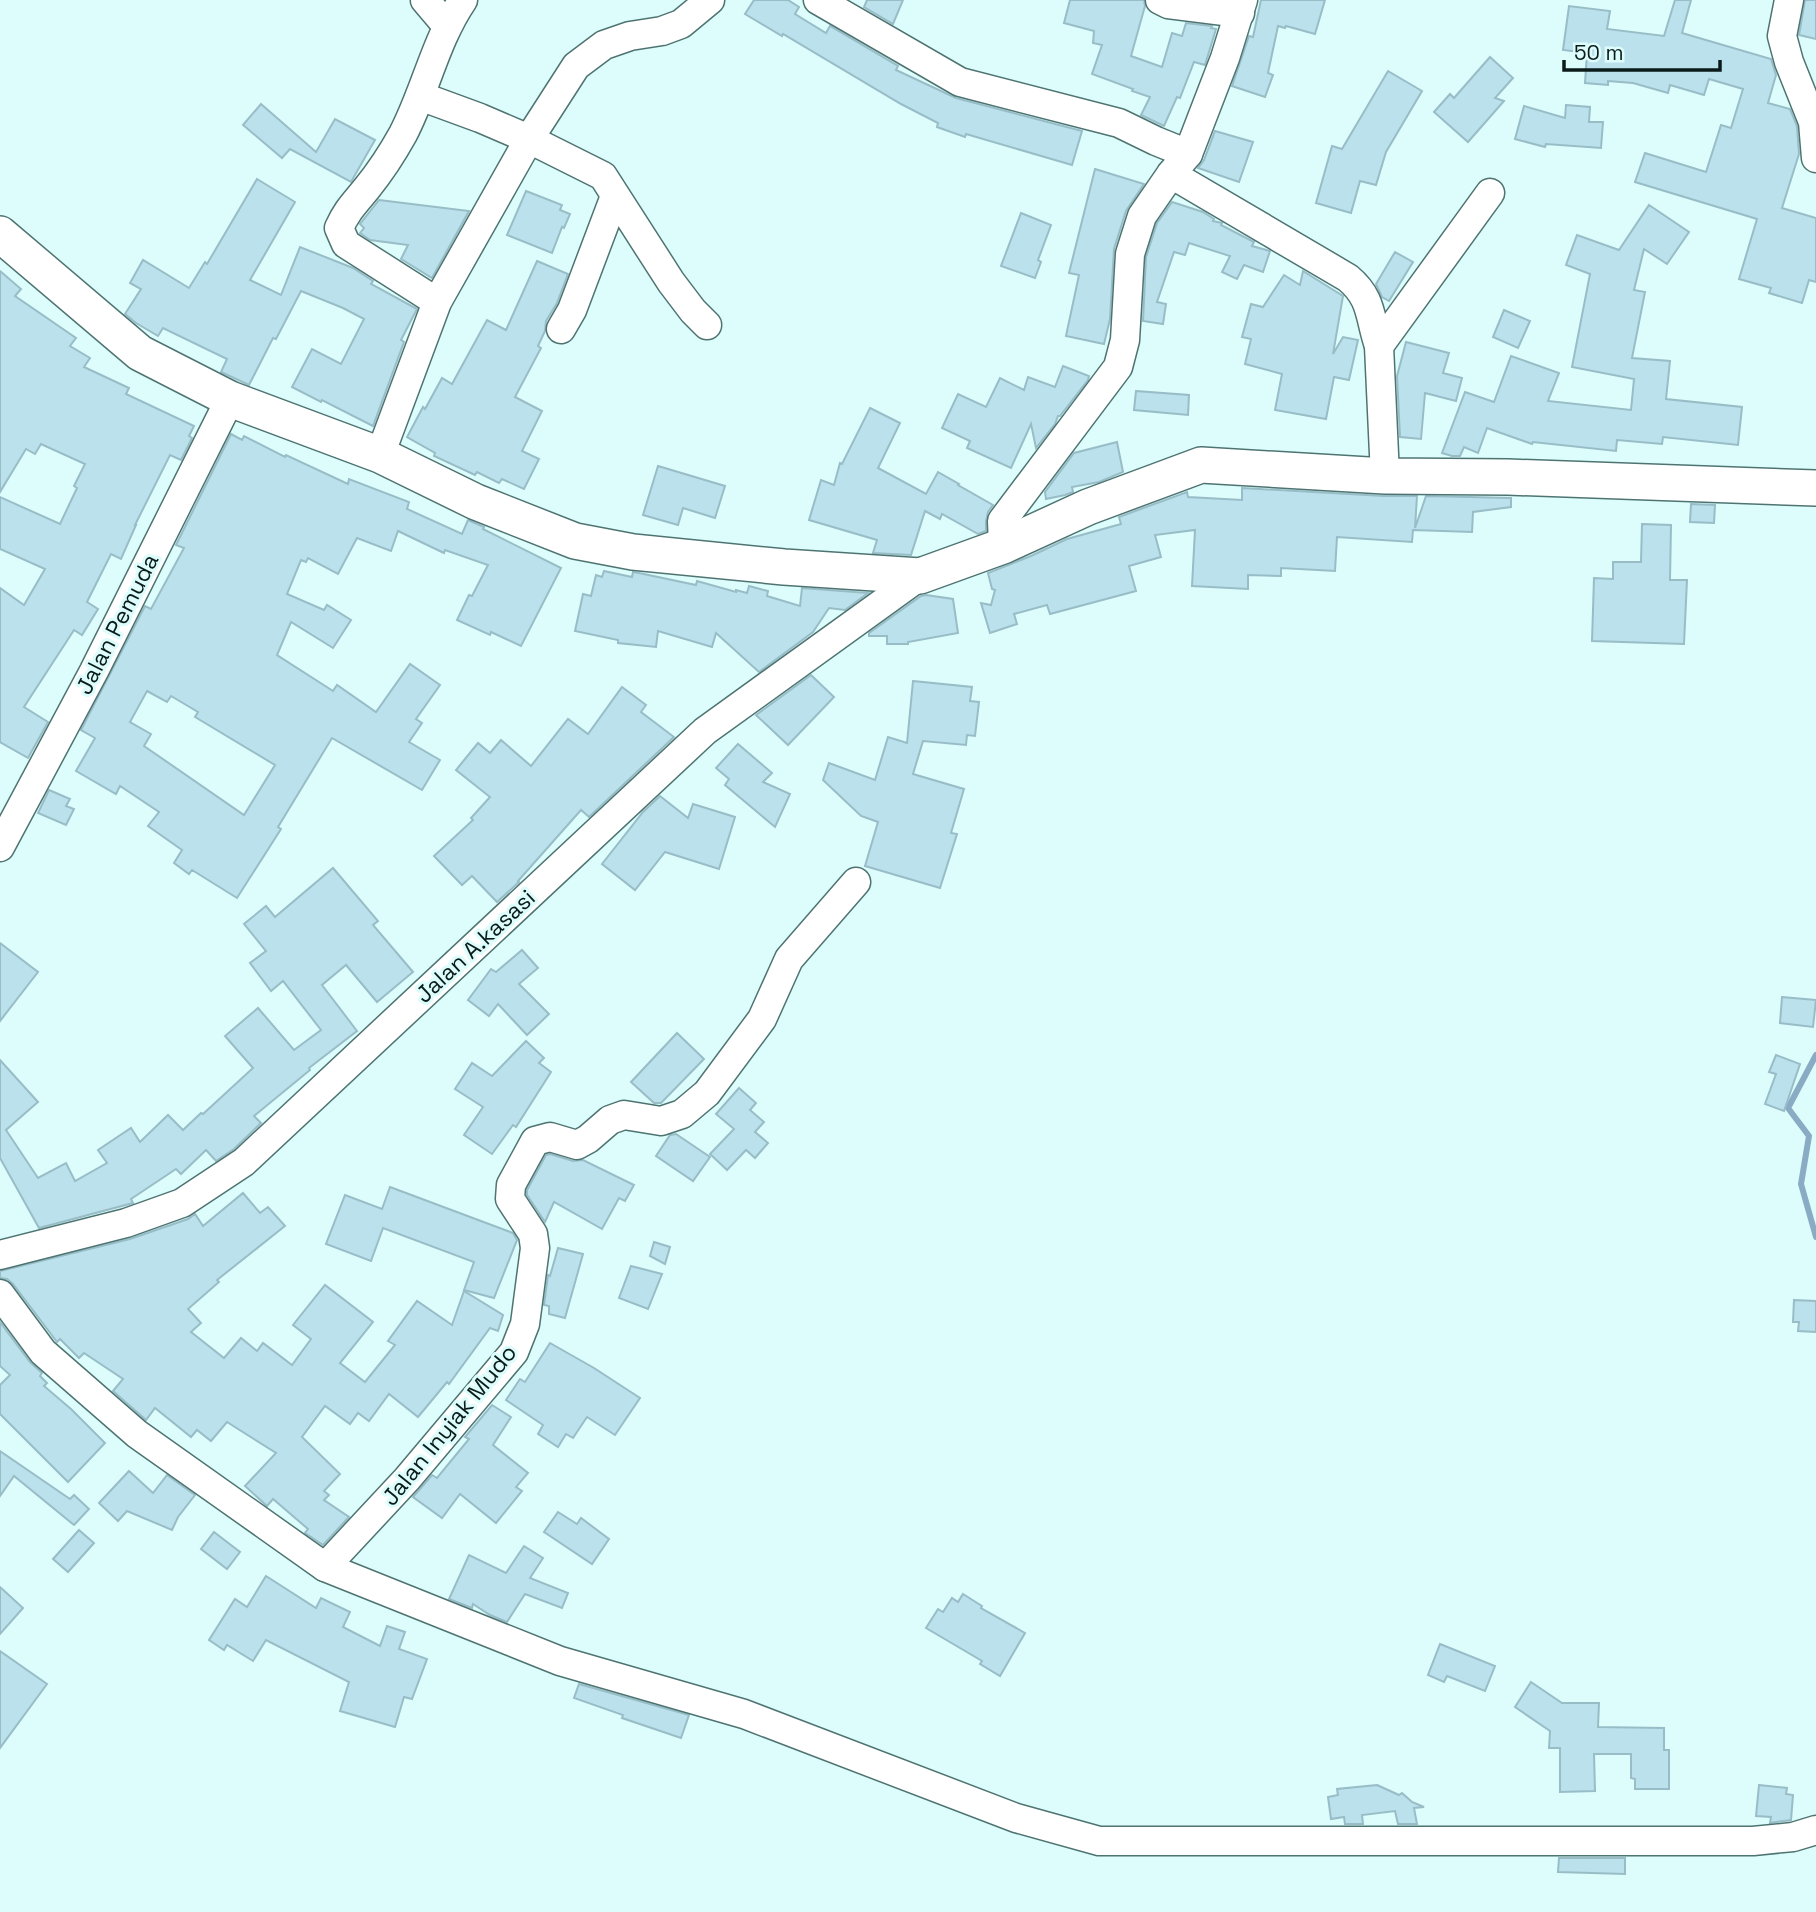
<svg xmlns="http://www.w3.org/2000/svg" width="1816" height="1912" font-family="'Space Grotesk',sans-serif">
<style>
.lines{fill:none;stroke-linecap:round;stroke-linejoin:round}
.stream{stroke:#89abc3;stroke-width:6}
.building{fill:#bbe1ec;stroke:#98bdc7;stroke-width:2;fill-rule:evenodd}
.minor-casing{stroke:#4e7472;stroke-width:31}
.major-casing{stroke:#4e7472;stroke-width:38}
.minor{stroke:#fff;stroke-width:28}
.major{stroke:#fff;stroke-width:35}
.labels{text-anchor:middle;dominant-baseline:central;stroke-width:6;stroke-linejoin:round;paint-order:stroke}
.street-label{font-size:23px;fill:#0b1b1a;stroke:#dcfdfb}
</style>
<rect width="100%" height="100%" fill="#dcfdfb"/>
<g class="lines">
<polyline class="stream" points="1816,1055 1788,1108 1809,1136 1801,1184 1816,1237"/>
</g>
<g class="building">
<polygon points="754,0 788,0 799,7 795,14 826,33 830,26 898,66 896,70 956,98 1082,131 1072,165 966,134 965,137 937,127 938,123 901,104 783,34 782,36 745,14"/>
<polygon points="867,0 903,0 893,24 864,7"/>
<polygon points="1070,0 1144,0 1145,6 1131,56 1162,67 1172,33 1182,36 1186,23 1212,26 1211,28 1216,29 1205,65 1194,62 1180,98 1177,97 1164,126 1141,115 1150,97 1132,91 1133,89 1092,74 1102,45 1093,43 1094,31 1064,23"/>
<polygon points="1261,0 1325,0 1315,34 1286,26 1285,28 1278,26 1268,73 1273,75 1265,97 1232,86 1249,36 1253,37"/>
<polygon points="1675,0 1691,0 1682,33 1771,59 1776,75 1768,103 1790,109 1797,126 1799,154 1782,208 1816,218 1816,282 1809,280 1802,303 1769,293 1771,288 1739,279 1757,219 1635,182 1645,153 1706,172 1721,125 1731,128 1743,89 1709,79 1704,95 1670,85 1668,93 1633,83 1608,81 1608,85 1585,83 1587,53 1563,50 1569,6 1610,11 1607,29 1664,36"/>
<polygon points="1805,0 1816,0 1816,39 1799,35"/>
<polygon points="1490,57 1513,78 1495,98 1504,101 1468,142 1434,112 1450,94 1454,98"/>
<polygon points="1388,71 1422,91 1386,152 1376,185 1360,181 1351,213 1316,203 1332,146 1342,149"/>
<polygon points="261,104 316,152 335,119 375,140 351,182 290,149 282,158 243,125"/>
<polygon points="1566,105 1590,107 1589,122 1603,122 1601,148 1546,144 1545,147 1515,139 1524,106 1565,118"/>
<polygon points="1215,131 1253,142 1239,182 1198,168 1204,160"/>
<polygon points="1095,169 1144,184 1126,211 1114,249 1110,319 1104,344 1066,336 1079,275 1069,273"/>
<polygon points="257,179 295,202 250,280 281,295 300,247 353,268 373,281 371,284 417,309 401,340 404,342 373,426 322,400 321,402 292,387 312,349 341,364 364,319 343,308 301,291 276,339 273,338 249,385 221,372 227,359 163,328 158,336 136,323 125,314 141,289 130,283 143,260 189,288 205,262 207,264"/>
<polygon points="526,191 562,205 560,210 570,214 564,228 562,227 552,253 507,235"/>
<polygon points="379,200 469,211 432,278 401,259 408,245 370,240 360,233 364,228 360,224"/>
<polygon points="1172,202 1203,212 1214,219 1213,221 1222,223 1221,225 1254,242 1252,246 1270,251 1263,272 1244,265 1237,279 1222,272 1230,256 1189,243 1185,255 1174,252 1157,302 1166,304 1163,324 1143,321 1146,257 1157,223"/>
<polygon points="1649,205 1689,232 1667,264 1644,249 1634,290 1645,292 1632,358 1670,361 1666,399 1742,407 1738,445 1663,437 1662,444 1617,440 1616,451 1533,442 1532,444 1487,428 1478,453 1464,447 1460,456 1452,456 1442,453 1465,392 1494,402 1511,356 1559,373 1548,401 1631,410 1634,379 1572,367 1590,274 1566,265 1577,235 1619,250"/>
<polygon points="1021,213 1051,225 1038,260 1041,262 1035,278 1001,266"/>
<polygon points="1395,252 1413,262 1389,301 1382,297 1376,284"/>
<polygon points="537,261 568,274 557,303 546,321 545,331 538,346 541,348 515,397 542,411 522,451 539,459 524,489 502,479 499,483 477,472 475,475 434,456 435,453 407,437 423,407 425,409 442,378 452,384 487,320 506,330"/>
<polygon points="0,271 21,289 15,296 76,338 70,346 90,358 84,367 129,388 126,394 194,426 189,436 192,438 181,460 170,455 135,525 136,525 121,559 111,554 87,602 98,609 82,635 74,630 24,707 48,722 28,758 0,742 0,588 24,605 45,569 0,549 0,497 60,524 77,488 74,486 85,464 41,444 35,454 26,449 0,492"/>
<polygon points="1303,271 1343,296 1333,354 1343,337 1358,340 1349,380 1334,377 1326,419 1275,410 1282,374 1245,364 1251,339 1242,337 1251,304 1263,307 1284,275 1300,285"/>
<polygon points="1504,310 1530,321 1518,348 1493,337"/>
<polygon points="1406,342 1449,353 1443,373 1462,378 1456,401 1425,393 1421,439 1400,437 1397,376"/>
<polygon points="1063,366 1089,376 1088,380 1060,416 1058,416 1055,424 1036,448 1031,424 1011,468 967,448 970,441 942,428 958,394 986,407 1000,378 1024,390 1028,377 1055,387"/>
<polygon points="1136,391 1189,395 1188,415 1134,410"/>
<polygon points="870,408 900,423 878,468 926,494 938,472 959,484 958,485 993,505 988,512 986,521 986,531 978,534 942,514 940,519 925,511 911,555 873,553 877,540 809,520 821,480 834,485 840,463 842,464"/>
<path d="M231,434L242,440L244,436L285,457L286,455L348,484L349,479L409,502L407,509L462,534L468,520L484,527L483,529L561,568L521,646L491,632L490,635L457,620L469,595L472,596L488,565L445,550L444,553L398,531L391,551L357,538L338,574L308,558L306,562L301,560L287,594L324,610L327,605L351,620L333,648L291,622L277,655L333,691L337,685L376,712L410,664L440,685L416,719L422,723L409,742L440,760L422,790L332,738L278,827L281,829L237,898L192,870L189,874L174,863L182,850L148,826L159,812L120,786L116,794L76,771L95,738L81,730L145,606L151,609L184,548L176,545ZM147,691L167,702L171,696L198,712L195,717L275,765L244,815L144,746L151,734L130,722Z"/>
<polygon points="1117,442 1123,472 1099,482 1072,487 1073,492 1065,495 1046,499 1045,492 1074,453"/>
<polygon points="658,466 725,486 715,518 683,508 678,525 643,515"/>
<polygon points="1242,488 1384,496 1417,496 1415,528 1426,496 1511,498 1511,507 1473,512 1472,532 1413,530 1412,542 1337,537 1335,571 1281,568 1281,576 1248,575 1248,589 1192,586 1195,530 1155,535 1161,557 1129,566 1136,591 1050,614 1047,605 1014,614 1017,624 990,633 981,603 991,605 995,590 992,589 988,573 1031,556 1067,539 1121,524 1119,517 1187,492 1188,497 1242,500"/>
<polygon points="1691,504 1715,505 1714,523 1690,522"/>
<polygon points="1642,524 1671,525 1670,580 1687,580 1684,644 1592,641 1594,578 1613,579 1613,562 1641,562"/>
<polygon points="604,571 632,577 633,572 639,573 696,585 697,581 736,592 736,590 747,593 749,586 768,591 767,596 800,606 802,588 868,593 845,610 829,608 813,632 759,672 716,633 712,647 658,631 656,647 618,643 618,640 575,631 583,594 591,596 596,575 602,577"/>
<polygon points="926,595 953,599 958,633 908,642 908,644 887,644 887,636 869,636 869,633 921,596"/>
<polygon points="811,675 834,697 788,745 756,715"/>
<polygon points="913,681 972,687 970,701 979,702 975,736 967,735 966,745 923,741 913,774 964,789 951,833 957,834 940,888 865,866 878,822 861,816 823,780 829,763 875,780 888,737 907,743"/>
<polygon points="622,687 646,705 641,712 674,737 589,817 581,810 518,881 519,882 497,902 472,876 462,885 434,856 473,820 471,818 490,797 456,770 478,743 490,753 501,740 531,766 568,719 588,734"/>
<polygon points="738,744 772,773 763,782 790,794 775,827 725,785 729,779 716,768"/>
<polygon points="49,790 70,799 66,806 74,809 66,825 38,813"/>
<polygon points="660,796 688,818 693,804 735,817 719,869 665,852 635,890 602,864 643,812"/>
<polygon points="333,868 378,921 373,925 413,972 377,1002 346,965 322,985 357,1031 309,1068 310,1070 254,1116 261,1123 234,1149 216,1161 206,1150 181,1174 176,1169 131,1199 133,1203 39,1228 0,1158 0,1060 38,1102 6,1130 38,1178 66,1163 75,1181 107,1163 98,1150 131,1128 140,1142 168,1115 183,1130 201,1113 203,1114 253,1068 225,1036 258,1008 294,1050 321,1030 283,981 271,991 250,963 266,951 244,924 266,906 275,917"/>
<polygon points="0,943 38,972 0,1021"/>
<polygon points="522,950 538,968 519,984 549,1014 527,1035 498,1004 489,1016 468,1000 491,969 496,972"/>
<polygon points="1782,997 1816,1000 1813,1027 1780,1023"/>
<polygon points="677,1033 704,1059 661,1103 654,1103 631,1082"/>
<polygon points="526,1041 544,1058 539,1063 551,1072 516,1127 513,1125 492,1154 464,1135 483,1107 455,1089 472,1063 492,1076"/>
<polygon points="1776,1055 1800,1064 1784,1111 1765,1104 1776,1074 1769,1072"/>
<polygon points="739,1088 756,1103 750,1110 764,1122 755,1132 768,1143 755,1158 746,1150 727,1170 710,1154 734,1129 716,1114"/>
<polygon points="676,1134 710,1157 693,1181 656,1156 670,1135"/>
<polygon points="550,1154 573,1161 583,1160 634,1185 625,1201 619,1198 602,1229 554,1202 545,1222 527,1195 527,1190 546,1155"/>
<polygon points="390,1187 513,1233 517,1240 494,1298 464,1290 474,1262 383,1228 371,1261 326,1244 345,1195 382,1209"/>
<polygon points="243,1193 260,1213 268,1207 285,1226 217,1280 219,1282 188,1309 201,1323 191,1332 224,1358 241,1338 257,1351 263,1343 292,1365 311,1339 293,1325 325,1285 373,1322 340,1363 365,1382 395,1345 388,1341 417,1301 452,1325 464,1291 503,1315 498,1331 490,1328 449,1384 447,1382 418,1417 389,1394 369,1421 358,1413 350,1424 325,1406 302,1437 340,1474 324,1491 329,1495 324,1500 349,1517 323,1545 305,1533 308,1529 273,1499 267,1506 245,1486 276,1453 227,1422 211,1441 197,1430 191,1437 155,1408 146,1420 113,1391 123,1379 84,1353 79,1358 60,1339 57,1342 13,1284 7,1279 0,1278 0,1271 130,1239 188,1219 195,1214 203,1226"/>
<polygon points="654,1242 670,1247 665,1264 650,1256"/>
<polygon points="558,1248 583,1254 565,1318 549,1314 549,1306 544,1305 548,1275 550,1276"/>
<polygon points="631,1266 662,1274 648,1309 619,1298"/>
<polygon points="1794,1300 1816,1301 1816,1332 1798,1331 1799,1322 1793,1322"/>
<polygon points="0,1322 30,1362 42,1373 40,1376 47,1383 44,1386 71,1409 105,1443 68,1482 0,1414 0,1385 10,1375 0,1366"/>
<polygon points="550,1343 594,1368 640,1398 615,1435 587,1417 573,1438 566,1434 558,1447 538,1434 543,1425 506,1400 520,1379 525,1382"/>
<polygon points="492,1405 511,1417 493,1445 528,1473 516,1487 522,1491 496,1523 460,1494 442,1518 413,1497 432,1475 437,1478 469,1439 465,1437"/>
<polygon points="0,1451 70,1499 74,1495 89,1509 74,1525 14,1476 0,1496"/>
<polygon points="129,1471 153,1493 167,1475 195,1495 178,1517 172,1530 127,1511 118,1521 99,1503"/>
<polygon points="558,1512 577,1524 581,1518 609,1539 592,1564 544,1532"/>
<polygon points="79,1530 94,1543 68,1572 53,1559"/>
<polygon points="214,1532 240,1552 227,1569 201,1549"/>
<polygon points="524,1546 543,1558 530,1578 568,1593 562,1608 525,1594 507,1622 490,1615 473,1604 472,1608 449,1599 469,1555 506,1573"/>
<polygon points="266,1576 316,1608 321,1598 350,1612 343,1627 380,1646 387,1626 405,1632 399,1649 427,1659 412,1699 404,1697 395,1727 340,1711 349,1682 266,1640 253,1661 227,1645 224,1650 209,1640 235,1599 247,1607"/>
<polygon points="0,1587 23,1608 0,1634"/>
<polygon points="963,1594 982,1606 981,1608 1025,1633 1000,1676 980,1664 982,1661 926,1628 938,1609 943,1612 952,1598 958,1602"/>
<polygon points="1440,1644 1495,1666 1485,1691 1447,1676 1444,1682 1428,1675"/>
<polygon points="0,1651 47,1684 0,1748"/>
<polygon points="1531,1682 1562,1703 1599,1703 1598,1727 1664,1728 1664,1750 1669,1750 1669,1789 1635,1789 1635,1779 1631,1778 1631,1754 1594,1754 1595,1791 1560,1792 1560,1748 1549,1748 1550,1731 1515,1707"/>
<polygon points="579,1684 689,1715 681,1738 622,1718 623,1715 574,1698"/>
<polygon points="1377,1785 1399,1795 1402,1793 1412,1802 1424,1807 1414,1808 1417,1824 1398,1824 1395,1811 1362,1815 1363,1824 1345,1824 1344,1817 1331,1819 1328,1797 1338,1795 1337,1789"/>
<polygon points="1759,1785 1787,1788 1786,1794 1793,1795 1791,1820 1770,1823 1771,1817 1756,1816"/>
<polygon points="1559,1858 1625,1858 1625,1874 1558,1872"/>
</g>
<g class="lines">
<defs>
<g id="minor">
<polyline points="425,0 447,26"/>
<polyline points="818,0 960,82 1119,123 1156,141 1188,154"/>
<polyline points="1160,0 1168,4 1240,13"/>
<polyline points="1789,0 1782,36 1789,62 1813,122 1816,158"/>
<polyline points="420,96 480,118 529,139 603,176 671,282 693,311 707,325"/>
<path d="M1171,174L1348,278C1373,299 1369,317 1379,346L1385,476"/>
<path d="M437,302L346,244L339,228C347,210 355,203 367,188C380,172 393,152 403,134C426,90 435,41 463,0"/>
<polyline points="561,329 572,310 615,196"/>
<polyline points="1379,346 1490,193"/>
<polyline points="380,455 437,302 529,139 576,66 604,45 630,36 662,31 681,24 710,0"/>
<polyline points="1003,546 1002,521 1118,367 1125,340 1130,254 1142,216 1171,174 1188,154 1225,58 1243,0"/>
<polyline points="0,847 94,671 230,399"/>
<polyline points="0,1255 126,1223 182,1203 244,1162 705,731 920,576"/>
<polyline points="0,1294 43,1352 137,1434 325,1567 560,1661 744,1714 1016,1818 1099,1841 1753,1841 1793,1837 1816,1830"/>
<polyline points="325,1567 407,1479 514,1352 525,1324 535,1248 533,1234 510,1199 511,1185 535,1141 550,1137 577,1145 588,1139 610,1120 624,1115 661,1121 682,1114 707,1093 762,1019 789,959 856,882"/>
</g>
<polyline id="major" points="0,234 140,353 230,399 380,455 476,502 575,541 633,552 784,567 920,576 1003,546 1088,507 1201,465 1385,476 1508,477 1816,488"/>
</defs>
<use href="#minor" class="minor-casing"/>
<use href="#major" class="major-casing"/>
<use href="#minor" class="minor"/>
<use href="#major" class="major"/>
</g>
<g class="labels">
<g class="street-label">
<text transform="translate(117 624) rotate(-63)">Jalan Pemuda</text>
<text transform="translate(475 946) rotate(-43)">Jalan A.kasasi</text>
<text transform="translate(449 1425) rotate(-51)">Jalan Inyiak Mudo</text>
</g>
</g>
<path d="M1564 60v10h156v-10" fill="none" stroke="#0b1b1a" stroke-width="3.5"/>
<text x="1574" y="60" font-size="21" fill="#0b1b1a" stroke="#dcfdfb" stroke-width="5" paint-order="stroke">50 m</text>
</svg>
